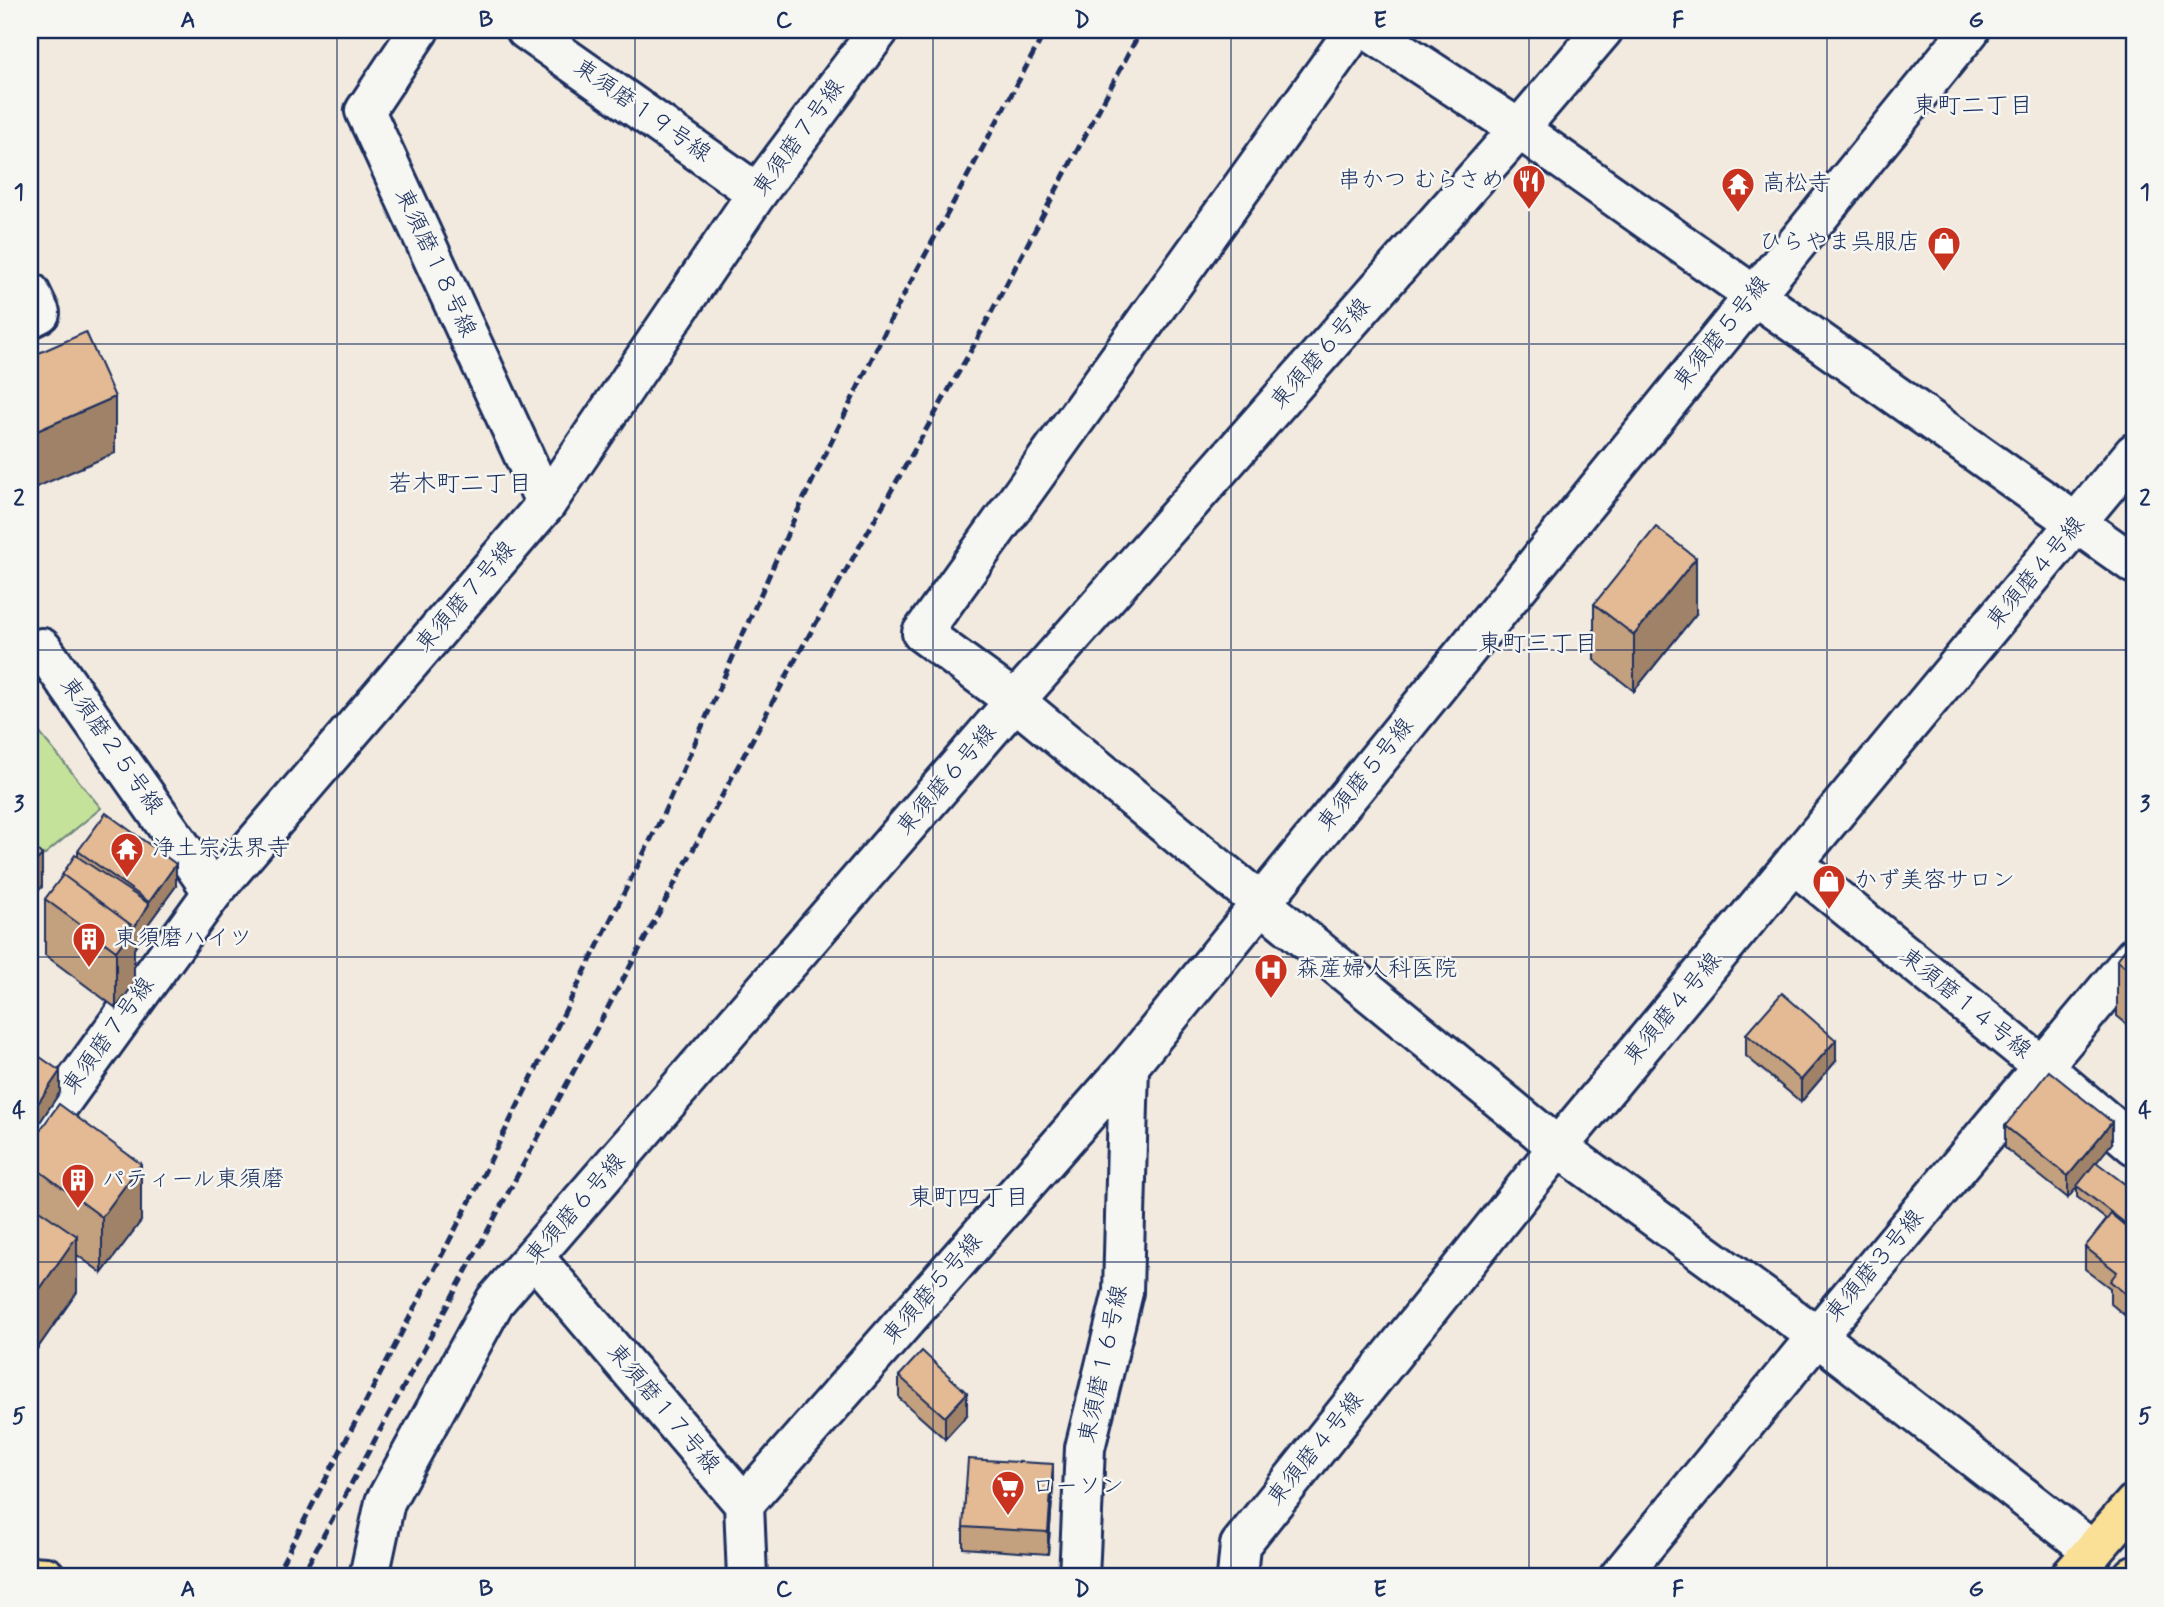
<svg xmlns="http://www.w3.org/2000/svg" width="2164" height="1607" font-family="Mynerve,'Klee One',sans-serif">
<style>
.green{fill:#c4e29a;stroke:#70887c;stroke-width:2}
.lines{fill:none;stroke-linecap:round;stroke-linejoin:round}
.minor-casing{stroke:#1b2f5e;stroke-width:44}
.major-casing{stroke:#1b2f5e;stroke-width:44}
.minor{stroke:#f6f6f2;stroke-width:38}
.major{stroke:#fadf96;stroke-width:38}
.rail{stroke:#1b2f5e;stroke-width:5;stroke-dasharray:10 5;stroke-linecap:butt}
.wall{fill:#c3a07e;stroke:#1b2f5e;stroke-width:2}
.shaded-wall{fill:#9f8267;stroke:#1b2f5e;stroke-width:2}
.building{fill:#e3ba93;stroke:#1b2f5e;stroke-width:2}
.grid{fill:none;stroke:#1b2f5e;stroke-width:2;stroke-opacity:0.55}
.labels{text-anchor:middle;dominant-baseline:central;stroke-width:5;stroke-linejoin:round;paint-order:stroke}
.street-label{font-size:23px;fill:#1b2f5e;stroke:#f6f6f2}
.poi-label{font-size:23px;fill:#1b2f5e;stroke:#f6f6f2;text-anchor:start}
.neighbourhood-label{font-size:24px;fill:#1b2f5e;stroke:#f6f6f2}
.neatline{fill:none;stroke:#1b2f5e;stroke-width:2.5}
.grid-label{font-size:23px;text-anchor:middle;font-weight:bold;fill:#1b2f5e}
</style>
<rect width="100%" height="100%" fill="#f2eadf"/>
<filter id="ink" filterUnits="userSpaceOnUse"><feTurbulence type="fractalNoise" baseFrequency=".0143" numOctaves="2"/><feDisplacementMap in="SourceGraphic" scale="14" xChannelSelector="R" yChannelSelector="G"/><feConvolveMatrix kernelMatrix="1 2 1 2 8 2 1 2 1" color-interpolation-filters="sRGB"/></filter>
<g filter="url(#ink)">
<polygon class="green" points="34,726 101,808 39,859 30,848 30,729"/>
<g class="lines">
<defs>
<g id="minor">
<polyline points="419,30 365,111 546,504"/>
<polyline points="526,30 757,193"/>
<polyline points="1355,30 922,633 1015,701 1558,1147 1817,1336 2093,1551"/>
<polyline points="1368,30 1519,129 2134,564"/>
<polyline points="30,292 40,313 30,318"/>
<polyline points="30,659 42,648 213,892"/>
<polyline points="1794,864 2042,1066 2134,1145"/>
<polyline points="30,1145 213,892 546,504 757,193 879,30"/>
<polyline points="534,1257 744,1504 747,1577"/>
<polyline points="744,1504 1129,1066 1970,30"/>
<polyline points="369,1577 385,1502 495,1301 1015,701 1519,129 1603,30"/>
<polyline points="1079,1577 1085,1448 1123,1292 1129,1066"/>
<polyline points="1237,1577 1240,1545 1558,1147 2134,453"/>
<polyline points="1619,1577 1817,1336 2134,957"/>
</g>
<g id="major">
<polyline points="30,1576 46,1577"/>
<polyline points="2070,1577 2134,1504"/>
<polyline points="2132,1577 2134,1575"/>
</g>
</defs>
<use href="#minor" class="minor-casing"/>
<use href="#major" class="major-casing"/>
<use href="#minor" class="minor"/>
<use href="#major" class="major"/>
<g class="rail">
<polyline points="275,1577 472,1197 662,817 794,519 894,313 1046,30"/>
<polyline points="301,1577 799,653 973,347 1141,30"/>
</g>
</g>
<g class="wall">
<polygon points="1594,604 1696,614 1634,691 1594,660"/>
<polygon points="78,851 176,886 149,923 149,926 134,949 134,984 116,1008 45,955 45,899 78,857"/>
<polygon points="2134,938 2134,1030 2117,1016 2117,960"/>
<polygon points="1746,1034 1836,1061 1801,1102 1746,1056"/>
<polygon points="30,1040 31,1051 60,1092 32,1134 30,1132"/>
<polygon points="2005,1126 2112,1143 2096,1163 2134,1191 2134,1323 2110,1303 2110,1288 2085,1269 2085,1247 2107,1220 2077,1197 2077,1186 2085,1176 2068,1198 2005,1148"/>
<polygon points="30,1144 141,1221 102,1273 77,1255 77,1292 37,1349 30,1344"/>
<polygon points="899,1376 967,1415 945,1439 899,1398"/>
<polygon points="1053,1486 1048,1554 963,1548 963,1527"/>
</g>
<g class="shaded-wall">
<polygon points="115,397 115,453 30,490 30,434"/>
<polygon points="1696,558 1696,614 1634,691 1634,635"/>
<polygon points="42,855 42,887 30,898 30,867"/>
<polygon points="176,864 176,886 149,923 149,926 134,949 134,984 116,1008 116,951 149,905 149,902"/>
<polygon points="1836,1040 1836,1061 1801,1102 1801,1080"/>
<polygon points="60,1071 60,1092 32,1134 32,1112"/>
<polygon points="2112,1122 2112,1143 2068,1198 2068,1176"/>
<polygon points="141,1164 141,1221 102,1273 102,1217"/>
<polygon points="2134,1211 2134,1222 2128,1225 2128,1230 2125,1234 2125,1223"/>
<polygon points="77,1236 77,1292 37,1349 37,1293"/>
<polygon points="967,1393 967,1415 945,1439 945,1417"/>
<polygon points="1053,1464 1053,1486 1048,1554 1048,1532"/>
</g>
<g class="building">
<polygon points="86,332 115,397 30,434 30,357"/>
<polygon points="1656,527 1696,558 1634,635 1594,604"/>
<polygon points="106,813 176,864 149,902 78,851"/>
<polygon points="30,842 42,855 30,867"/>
<polygon points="75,855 149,904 134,928 62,875"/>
<polygon points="63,875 134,927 116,951 45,899"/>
<polygon points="2134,938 2134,974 2117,960"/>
<polygon points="1782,993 1836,1040 1801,1080 1746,1034"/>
<polygon points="30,1050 60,1071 32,1112 30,1111"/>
<polygon points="2049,1071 2112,1122 2068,1176 2005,1126"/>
<polygon points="59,1104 141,1164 102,1217 30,1164 30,1144"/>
<polygon points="2096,1162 2134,1191 2134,1211 2125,1223 2077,1186"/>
<polygon points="30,1204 77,1236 37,1293 30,1288"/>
<polygon points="2111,1214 2134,1233 2134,1301 2110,1281 2117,1272 2085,1247"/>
<polygon points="2134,1218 2134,1230 2128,1225"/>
<polygon points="922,1351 967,1393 945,1417 899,1376"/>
<polygon points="968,1459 1053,1464 1048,1532 963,1527"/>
</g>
</g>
<path class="grid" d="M337,30V1577M635,30V1577M933,30V1577M1231,30V1577M1529,30V1577M1827,30V1577M30,344H2134M30,650H2134M30,957H2134M30,1262H2134"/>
<defs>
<symbol id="restaurant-pin" viewBox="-11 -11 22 30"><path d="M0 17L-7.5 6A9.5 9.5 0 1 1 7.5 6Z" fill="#c8321e" stroke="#f6f6f2"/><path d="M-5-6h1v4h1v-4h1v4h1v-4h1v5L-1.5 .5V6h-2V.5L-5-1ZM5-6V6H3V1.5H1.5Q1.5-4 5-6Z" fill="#fff"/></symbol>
<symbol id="temple-pin" viewBox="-11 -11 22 30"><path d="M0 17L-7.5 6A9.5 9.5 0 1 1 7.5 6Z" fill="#c8321e" stroke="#f6f6f2"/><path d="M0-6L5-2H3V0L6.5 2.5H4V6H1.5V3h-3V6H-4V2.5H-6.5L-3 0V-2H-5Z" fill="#fff"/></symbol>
<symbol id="shop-pin" viewBox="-11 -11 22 30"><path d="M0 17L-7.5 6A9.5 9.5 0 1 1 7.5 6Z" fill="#c8321e" stroke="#f6f6f2"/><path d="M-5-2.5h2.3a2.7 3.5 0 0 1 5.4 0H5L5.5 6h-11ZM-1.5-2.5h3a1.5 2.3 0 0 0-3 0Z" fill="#fff"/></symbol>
<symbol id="building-pin" viewBox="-11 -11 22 30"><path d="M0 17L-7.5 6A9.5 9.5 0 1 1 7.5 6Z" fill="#c8321e" stroke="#f6f6f2"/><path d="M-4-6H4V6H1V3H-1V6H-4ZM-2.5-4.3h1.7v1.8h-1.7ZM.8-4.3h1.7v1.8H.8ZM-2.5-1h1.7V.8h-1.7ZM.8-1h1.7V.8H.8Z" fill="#fff"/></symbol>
<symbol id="hospital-pin" viewBox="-11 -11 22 30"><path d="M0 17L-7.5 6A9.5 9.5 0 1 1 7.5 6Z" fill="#c8321e" stroke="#f6f6f2"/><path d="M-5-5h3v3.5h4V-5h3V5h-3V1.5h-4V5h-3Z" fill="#fff"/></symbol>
<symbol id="supermarket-pin" viewBox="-11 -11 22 30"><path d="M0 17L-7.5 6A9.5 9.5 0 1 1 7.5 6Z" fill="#c8321e" stroke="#f6f6f2"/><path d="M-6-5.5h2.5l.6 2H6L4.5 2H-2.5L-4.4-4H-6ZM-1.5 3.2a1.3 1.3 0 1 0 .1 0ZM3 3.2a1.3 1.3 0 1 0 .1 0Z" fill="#fff"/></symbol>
</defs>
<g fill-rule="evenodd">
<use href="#restaurant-pin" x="1510" y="162" width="38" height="52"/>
<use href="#temple-pin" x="1719" y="165" width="38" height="52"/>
<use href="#shop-pin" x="1925" y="224" width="38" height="52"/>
<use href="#temple-pin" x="108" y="830" width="38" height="52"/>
<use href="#shop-pin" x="1810" y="862" width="38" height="52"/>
<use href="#building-pin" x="70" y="920" width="38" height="52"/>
<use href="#hospital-pin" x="1252" y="951" width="38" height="52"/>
<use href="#building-pin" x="59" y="1161" width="38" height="52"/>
<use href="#supermarket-pin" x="989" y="1468" width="38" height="52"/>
</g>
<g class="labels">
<g class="street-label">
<text transform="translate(642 111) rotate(35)">東須磨１９号線</text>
<text transform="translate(799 138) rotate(-54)">東須磨７号線</text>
<text transform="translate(435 263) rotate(65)">東須磨１８号線</text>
<text transform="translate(1722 333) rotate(-51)">東須磨５号線</text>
<text transform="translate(1321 354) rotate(-49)">東須磨６号線</text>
<text transform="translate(2036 573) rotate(-50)">東須磨４号線</text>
<text transform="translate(466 597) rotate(-49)">東須磨７号線</text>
<text transform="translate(111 746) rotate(55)">東須磨２５号線</text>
<text transform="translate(1366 775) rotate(-51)">東須磨５号線</text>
<text transform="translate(947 780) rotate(-49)">東須磨６号線</text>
<text transform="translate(1965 1004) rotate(39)">東須磨１４号線</text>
<text transform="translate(1673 1009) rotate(-50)">東須磨４号線</text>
<text transform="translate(109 1036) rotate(-54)">東須磨７号線</text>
<text transform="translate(576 1209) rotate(-49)">東須磨６号線</text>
<text transform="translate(1875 1266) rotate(-50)">東須磨３号線</text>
<text transform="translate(933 1289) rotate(-49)">東須磨５号線</text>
<text transform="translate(1104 1364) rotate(-78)">東須磨１６号線</text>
<text transform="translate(663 1409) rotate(50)">東須磨１７号線</text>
<text transform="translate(1316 1449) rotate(-51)">東須磨４号線</text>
</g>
<g class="poi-label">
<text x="1504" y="181" text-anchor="end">串かつ むらさめ</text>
<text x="1762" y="184">高松寺</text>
<text x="1920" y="243" text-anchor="end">ひらやま呉服店</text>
<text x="152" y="849">浄土宗法界寺</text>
<text x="1854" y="881">かず美容サロン</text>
<text x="114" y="939">東須磨ハイツ</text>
<text x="1296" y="970">森産婦人科医院</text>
<text x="102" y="1180">パティール東須磨</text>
<text x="1032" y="1487">ローソン</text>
</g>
<g class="neighbourhood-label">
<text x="1973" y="106">東町二丁目</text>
<text x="460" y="484">若木町二丁目</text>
<text x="1538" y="644">東町三丁目</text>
<text x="969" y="1198">東町四丁目</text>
</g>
</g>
<rect width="2164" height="1607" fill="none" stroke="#f6f6f2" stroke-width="77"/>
<rect x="38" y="38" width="2088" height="1530" class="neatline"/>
<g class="grid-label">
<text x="188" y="27">A</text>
<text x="486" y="27">B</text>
<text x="784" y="27">C</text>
<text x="1082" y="27">D</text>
<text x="1380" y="27">E</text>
<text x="1678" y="27">F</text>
<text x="1976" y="27">G</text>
<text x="19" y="199">1</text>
<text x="2145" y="199">1</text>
<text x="19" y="505">2</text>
<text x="2145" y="505">2</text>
<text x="19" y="811">3</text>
<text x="2145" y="811">3</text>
<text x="19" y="1117">4</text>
<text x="2145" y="1117">4</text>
<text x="19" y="1423">5</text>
<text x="2145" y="1423">5</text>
<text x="188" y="1596">A</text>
<text x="486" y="1596">B</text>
<text x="784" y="1596">C</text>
<text x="1082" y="1596">D</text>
<text x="1380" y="1596">E</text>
<text x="1678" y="1596">F</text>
<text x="1976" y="1596">G</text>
</g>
</svg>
